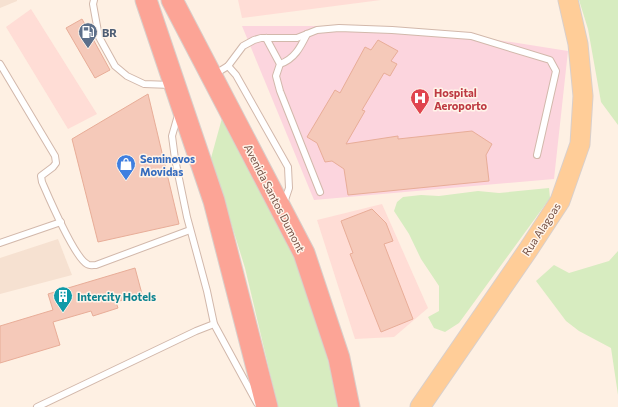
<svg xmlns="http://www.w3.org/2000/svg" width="618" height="407" font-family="Commissioner,sans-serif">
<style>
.residential{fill:#f6e1d1}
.commercial{fill:#ffddd6}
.medical{fill:#fcd5de}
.green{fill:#d7ecc0}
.building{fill:#f5c9b9;stroke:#e8ad98}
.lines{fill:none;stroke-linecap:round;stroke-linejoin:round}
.lane-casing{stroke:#d2b8ab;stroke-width:8}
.primary-casing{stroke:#d9cfcb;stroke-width:21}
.highway-casing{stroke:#d9cfcb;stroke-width:23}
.lane{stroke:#fff;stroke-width:6}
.primary{stroke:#ffcd98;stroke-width:19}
.highway{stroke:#fca496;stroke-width:21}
.labels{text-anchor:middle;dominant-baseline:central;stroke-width:3;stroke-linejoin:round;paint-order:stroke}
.service-label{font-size:11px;font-weight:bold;fill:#4e5e75;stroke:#fff4ea;text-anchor:start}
.health-label{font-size:11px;font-weight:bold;fill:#be3a42;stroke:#fff4ea;text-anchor:start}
.shop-label{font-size:11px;font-weight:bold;fill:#366cbe;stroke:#fff4ea;text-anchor:start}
.street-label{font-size:11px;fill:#775347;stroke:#fff4ea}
.culture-label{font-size:11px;font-weight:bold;fill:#0d838f;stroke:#fff4ea;text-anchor:start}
</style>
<rect width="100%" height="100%" fill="#fef0e3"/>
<g class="residential">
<polygon points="0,0 17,0 17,1 0,8"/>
<polygon points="58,239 72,275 0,294 0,258"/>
</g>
<g class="commercial">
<polygon points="238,0 381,0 242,18"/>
<polygon points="31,9 97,114 68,129 6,27"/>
<polygon points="382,204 428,308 394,337 355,339 317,220"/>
</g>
<polygon class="medical" points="242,26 321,26 447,32 568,51 554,179 314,200"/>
<g class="green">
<polygon points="579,0 618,0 618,125 601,102 588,29"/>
<polygon points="224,111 292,249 312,304 330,368 338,407 278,407 245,268 211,158"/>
<polygon points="549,188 550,198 459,323 445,332 434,328 428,317 439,311 439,286 421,259 409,234 394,211 397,202 403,197 421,195 439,196 478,191 499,193"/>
<polygon points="618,251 618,395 611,348 579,331 566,321 536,281 554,265 569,273 609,261"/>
</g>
<g class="building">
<polygon points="82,19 110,70 95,78 66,28"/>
<polygon points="378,40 398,51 391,61 397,64 390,76 384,73 362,110 365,111 346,144 398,136 398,139 472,131 492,144 486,155 489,181 348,195 344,169 332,161 325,162 317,143 307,137 335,90 340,93 365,47 371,50"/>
<polygon points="148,94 179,224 98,242 72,139"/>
<polygon points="372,209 386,223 393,241 384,244 413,319 381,332 350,254 353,253 341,221"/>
<polygon points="135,268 142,294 116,302 118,308 93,316 91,311 53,322 60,345 0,363 0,326 53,310 48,294"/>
</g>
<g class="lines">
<defs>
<g id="lane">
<polyline points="94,0 93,4 99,37 115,66 127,76 144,84 171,85"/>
<polyline points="266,38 280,64 276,76 280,91 320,192"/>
<path d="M0,64L55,156L56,163L53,167L41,176L42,182C49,198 74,257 87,264C89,266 93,265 96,265L190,230"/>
<path d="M280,64C295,59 301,46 307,34"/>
<polyline points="228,66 236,75 288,167 289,188 284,203"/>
<polyline points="215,74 228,66 243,46 254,40 261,38 297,38 317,30 339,28 392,30 471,36 550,60 556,71 537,155"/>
<polyline points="178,115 172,136 175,159 187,217 207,291 214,324 257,403"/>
<polyline points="0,243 61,222"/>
<polyline points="37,407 196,331 214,324"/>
</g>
<polyline id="primary" points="420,407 528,250 560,201 580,144 583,96 578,44 568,0"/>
<g id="highway">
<polyline points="146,0 214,201 267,407"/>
<polyline points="172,0 304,253 339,358 349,407"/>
</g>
</defs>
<use href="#lane" class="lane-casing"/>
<use href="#primary" class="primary-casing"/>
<use href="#highway" class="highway-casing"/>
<use href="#lane" class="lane"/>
<use href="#primary" class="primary"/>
<use href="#highway" class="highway"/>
</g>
<defs>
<symbol id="fuel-pin" viewBox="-11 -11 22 30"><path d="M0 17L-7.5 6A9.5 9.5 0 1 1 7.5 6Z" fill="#5c6f8a" stroke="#fff4ea"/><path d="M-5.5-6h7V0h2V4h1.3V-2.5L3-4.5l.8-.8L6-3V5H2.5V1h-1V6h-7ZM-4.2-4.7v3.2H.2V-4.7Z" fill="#fff"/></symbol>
<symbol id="hospital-pin" viewBox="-11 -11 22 30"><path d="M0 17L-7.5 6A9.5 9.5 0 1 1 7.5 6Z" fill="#e0444e" stroke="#fff4ea"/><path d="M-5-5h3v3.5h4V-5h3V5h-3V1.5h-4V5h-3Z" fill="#fff"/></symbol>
<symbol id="shop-pin" viewBox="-11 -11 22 30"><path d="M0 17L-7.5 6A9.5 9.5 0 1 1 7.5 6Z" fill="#3f7fe0" stroke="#fff4ea"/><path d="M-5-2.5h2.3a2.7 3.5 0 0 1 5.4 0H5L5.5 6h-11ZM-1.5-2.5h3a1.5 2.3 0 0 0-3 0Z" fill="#fff"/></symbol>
<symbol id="building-pin" viewBox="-11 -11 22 30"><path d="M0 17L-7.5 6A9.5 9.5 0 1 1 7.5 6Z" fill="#0f9aa8" stroke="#fff4ea"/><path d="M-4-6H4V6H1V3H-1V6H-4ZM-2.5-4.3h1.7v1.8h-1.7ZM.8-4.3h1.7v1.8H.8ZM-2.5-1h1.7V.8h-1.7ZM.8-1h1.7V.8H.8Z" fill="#fff"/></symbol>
</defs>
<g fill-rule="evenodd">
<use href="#fuel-pin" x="77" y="21" width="22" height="30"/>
<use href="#hospital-pin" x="409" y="87" width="22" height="30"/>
<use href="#shop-pin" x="115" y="153" width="22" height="30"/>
<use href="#building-pin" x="52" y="285" width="22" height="30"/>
</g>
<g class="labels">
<g class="service-label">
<text x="102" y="32">BR</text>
</g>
<g class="health-label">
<text x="434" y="92">Hospital<tspan x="434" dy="13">Aeroporto</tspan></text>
</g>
<g class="shop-label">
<text x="140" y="158">Seminovos<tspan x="140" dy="13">Movidas</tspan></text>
</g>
<g class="street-label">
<text transform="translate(275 198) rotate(63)">Avenida Santos Dumont</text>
<text transform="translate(541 229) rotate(-57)">Rua Alagoas</text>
</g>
<g class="culture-label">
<text x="77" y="296">Intercity Hotels</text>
</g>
</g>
</svg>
